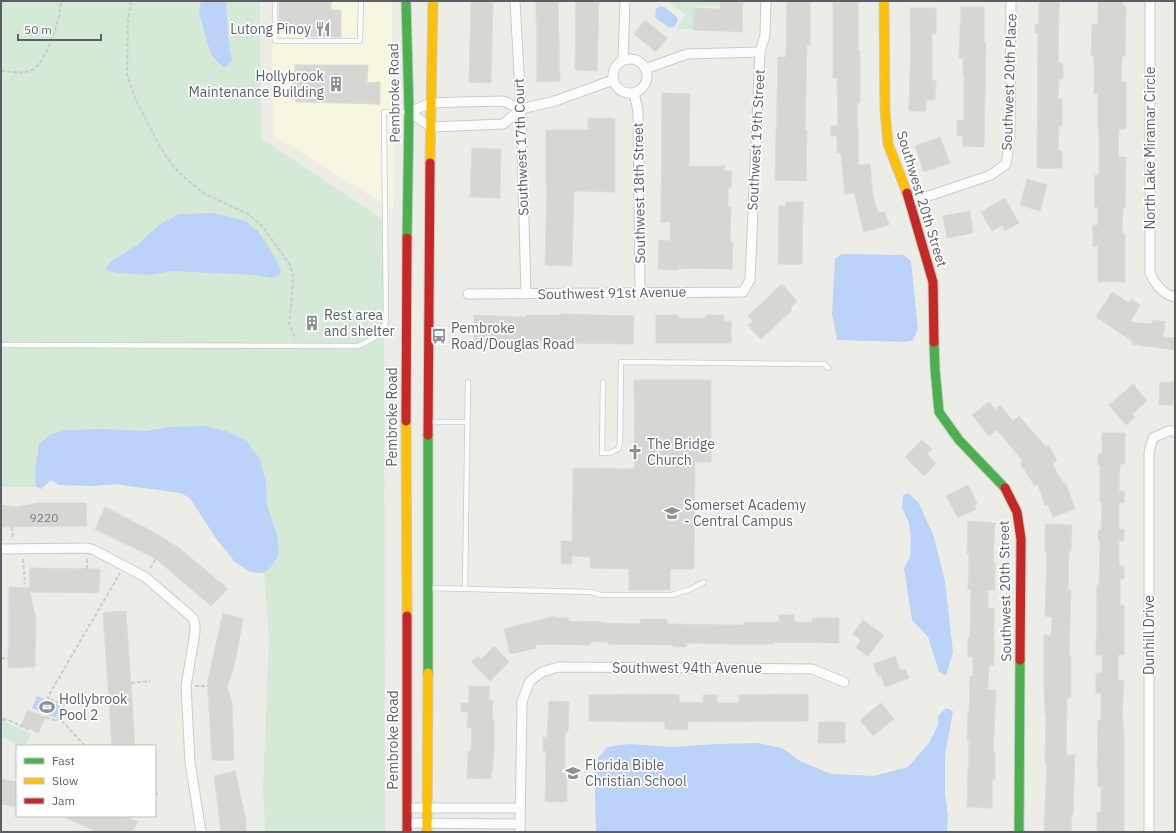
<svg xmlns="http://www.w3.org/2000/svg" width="1176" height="833" font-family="'IBM Plex Sans',sans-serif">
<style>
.commercial{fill:#f7f6e0}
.green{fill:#d4ead6}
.water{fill:#bbd3f8}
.building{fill:#d6d6d3;stroke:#dcdcd6}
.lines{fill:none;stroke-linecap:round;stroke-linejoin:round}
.lane-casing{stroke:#cacbca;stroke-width:6}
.street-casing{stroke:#cacbca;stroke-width:11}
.fast-casing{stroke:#c9cac9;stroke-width:11}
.slow-casing{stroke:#c9cac9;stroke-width:11}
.jam-casing{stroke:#c9cac9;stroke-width:11}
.path{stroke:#c9cecc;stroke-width:2;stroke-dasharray:4 2;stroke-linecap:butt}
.lane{stroke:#fcfcfc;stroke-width:4.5}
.street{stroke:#fcfcfc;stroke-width:9}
.fast{stroke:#4caf50;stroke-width:9}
.slow{stroke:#ffc107;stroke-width:9}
.jam{stroke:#c62828;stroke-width:9}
.labels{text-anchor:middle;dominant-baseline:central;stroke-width:3.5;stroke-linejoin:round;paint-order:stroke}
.number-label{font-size:12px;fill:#7b7d82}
.poi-label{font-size:14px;fill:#5c5f66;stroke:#fff;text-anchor:start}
.street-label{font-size:14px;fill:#5c5f66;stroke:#fff}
</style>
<rect width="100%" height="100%" fill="#edede8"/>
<polygon class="commercial" points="272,1 392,1 393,210 273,135"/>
<g class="green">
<polygon points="1,1 260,1 261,138 384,220 385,832 265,832 263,789 269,637 264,573 250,572 235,562 215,537 190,498 180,493 115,484 94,486 59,485 51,480 41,489 36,487 1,487"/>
<polygon points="667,1 722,1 722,6 695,6 695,29 676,29 686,15"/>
<polygon points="4,721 31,734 26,746 20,746 1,737 1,728"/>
</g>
<g class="water">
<polygon points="201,1 226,1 228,36 232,61 224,68 211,55 199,13"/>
<polygon points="661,6 662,7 663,6 677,17 676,18 678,20 675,26 671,28 670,26 669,28 655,17 656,15 655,14 656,9"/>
<polygon points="214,213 245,221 259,232 277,261 281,270 279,276 273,278 254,275 173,271 149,275 119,273 106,271 107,266 113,260 136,246 159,225 179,214"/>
<polygon points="842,254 904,255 911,261 918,329 913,340 906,342 837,340 832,314 835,259"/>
<polygon points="205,426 226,431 247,441 261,461 266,483 267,505 277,535 279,554 272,566 264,573 250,572 235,562 215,537 190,498 181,493 115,484 94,486 59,485 51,480 41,489 36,487 35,472 39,444 51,434 67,430 102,429 146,431 170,427"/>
<polygon points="908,493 918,502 933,534 945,581 953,652 946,676 939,672 928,637 912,620 904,568 910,557 911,537 909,523 902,508 903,495"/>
<polygon points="37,696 61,706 56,718 32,708"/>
<polygon points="946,708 953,711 945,755 945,793 948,816 947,832 596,832 595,792 598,758 607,747 629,744 672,747 717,744 758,743 782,748 800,761 831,774 874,776 908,767 929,743 938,725 938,716"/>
</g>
<g class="building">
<polygon points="279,1 331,1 331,10 341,10 341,37 310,37 310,32 279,31"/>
<polygon points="471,1 493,1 491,83 469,82"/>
<polygon points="536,1 558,1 560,81 537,82"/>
<polygon points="576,1 599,1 597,71 575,70"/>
<polygon points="721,1 743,1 742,32 693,30 694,8 720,9"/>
<polygon points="787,1 810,1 810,45 807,45 805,131 807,131 806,181 775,180 778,57 786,57"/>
<polygon points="833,1 858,1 858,51 860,51 860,103 857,103 857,127 858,127 858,165 870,164 873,197 878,213 885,212 889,225 864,232 854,193 845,194 841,153 837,153 837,136 831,136 831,126 838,126 837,78 833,78"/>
<polygon points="1039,1 1059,1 1058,63 1063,63 1063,79 1059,79 1058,99 1062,99 1062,126 1059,126 1058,150 1062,151 1062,168 1037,168 1038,33 1035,33 1035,24 1039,24"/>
<polygon points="1098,1 1123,1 1123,6 1126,6 1125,56 1122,56 1121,81 1126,82 1126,129 1119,129 1118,157 1126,157 1125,208 1123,208 1122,233 1125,233 1125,282 1098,282 1098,246 1093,246 1093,225 1098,225 1098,207 1094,207 1095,175 1099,175 1099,129 1098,129 1098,94 1094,94 1094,56 1091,56 1092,24 1098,24"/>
<polygon points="961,7 984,7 984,43 986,43 984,147 963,146 963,136 957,136 957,120 964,120 964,74 963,74 963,58 959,58"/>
<polygon points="910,8 936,8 936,34 932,34 932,80 936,80 935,100 926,100 926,111 909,111 911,34 910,34"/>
<polygon points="645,20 667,38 656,52 634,34"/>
<polygon points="295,65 368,65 367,83 380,82 380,104 296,102 296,86 292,86 292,76 295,75"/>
<polygon points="662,93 690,94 689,166 725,166 724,171 732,171 731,188 728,188 728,207 731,207 730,242 733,242 732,269 678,268 678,270 658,269 659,240 670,241 670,222 661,222"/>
<polygon points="588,118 615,118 615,192 574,191 572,266 545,265 547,186 546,186 546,130 588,130"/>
<polygon points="940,137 950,163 924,172 915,146"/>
<polygon points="472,148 501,149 500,198 470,197"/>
<polygon points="1027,179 1047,185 1040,211 1020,205"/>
<polygon points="1005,198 1019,223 1005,231 1002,225 992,231 981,212"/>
<polygon points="786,202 803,202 802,264 778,264 779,206 786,206"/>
<polygon points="970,211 973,233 947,238 943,216"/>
<polygon points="782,284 797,301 790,308 792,310 761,339 748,326 753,321 748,316"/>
<polygon points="1112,292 1129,303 1131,299 1140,305 1130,322 1152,324 1153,320 1165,322 1163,337 1175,338 1175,350 1132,344 1132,341 1096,317"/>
<polygon points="560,314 634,316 633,344 474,342 474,315 526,317 526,315 560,315"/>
<polygon points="656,315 678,315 678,318 706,318 706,315 724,315 724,321 731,321 731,343 656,343"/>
<polygon points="634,380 711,380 711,462 695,462 694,569 670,569 670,590 629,590 629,569 590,568 590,557 572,556 572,564 561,564 561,541 572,541 573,468 635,469"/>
<polygon points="1160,382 1175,382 1175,400 1173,400 1173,405 1159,405"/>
<polygon points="1133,384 1147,401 1132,414 1135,417 1126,425 1109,405"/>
<polygon points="989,402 995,410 1000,405 1013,421 1019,416 1046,447 1048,445 1057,460 1052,464 1064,484 1066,483 1075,509 1053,517 1048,504 1045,506 1038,484 1035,486 1020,463 1023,461 997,430 989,436 972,415"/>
<polygon points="1102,433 1125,433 1125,464 1120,464 1119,491 1125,491 1124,503 1119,503 1119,529 1124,529 1124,541 1119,541 1119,566 1124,566 1124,579 1120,579 1120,605 1124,605 1124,655 1118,655 1118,680 1124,680 1122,719 1123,719 1124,737 1124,832 1097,832 1097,812 1101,812 1101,787 1098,787 1098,768 1097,768 1098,720 1101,720 1101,693 1096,693 1096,673 1102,673 1102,655 1096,655 1097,585 1099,585 1100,541 1098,541 1098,530 1101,530 1102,502 1100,502 1100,465 1098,465 1098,454 1102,454"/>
<polygon points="922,440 932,449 927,454 936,463 924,476 905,457"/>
<polygon points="968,485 977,503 974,505 976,509 958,518 946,496"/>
<polygon points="38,503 86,503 87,526 1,527 1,505 18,507"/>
<polygon points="105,507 148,529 178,547 228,589 211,606 156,559 95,529"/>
<polygon points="968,521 995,523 993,562 995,562 995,590 988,590 988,608 994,608 994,665 989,665 988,690 996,690 993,752 995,752 995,779 992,779 992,808 967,807 969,740 967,740 968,713 969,713 970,676 973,676 973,657 968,657 968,638 970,638 971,589 968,589 969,554 967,554"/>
<polygon points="1045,524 1072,525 1071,551 1069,551 1068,590 1071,590 1069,656 1071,656 1071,698 1067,698 1066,755 1075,755 1073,814 1072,814 1071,832 1044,832 1047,763 1045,763 1046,715 1045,715 1044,682 1044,635 1051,636 1052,617 1045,616 1047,551 1045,551"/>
<polygon points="30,568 100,569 99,592 93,593 30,592 36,619 35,667 8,668 9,587 29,588"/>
<polygon points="126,611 135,746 112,746 103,613"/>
<polygon points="223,613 243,619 234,667 227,687 232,703 234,760 212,760 208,694 208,680"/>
<polygon points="779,615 794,615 794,622 812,622 812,618 839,618 839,643 773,642 773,644 729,644 686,643 686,647 673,647 673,645 608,644 608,642 590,642 590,645 535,644 536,648 510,654 504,629 555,616 555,618 569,618 569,621 602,622 602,623 640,624 641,619 667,619 667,624 744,625 744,622 779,622"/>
<polygon points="863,620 884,635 868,656 856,648 861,640 853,634"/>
<polygon points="494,646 509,662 490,681 471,662 478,656 481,659"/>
<polygon points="895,656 900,670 905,669 909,678 885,687 881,675 878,676 873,664"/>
<polygon points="469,686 489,686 489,700 493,700 492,719 494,719 494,753 491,779 467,778 468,751 471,751 472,728 467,728 468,712 461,712 461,703 469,703"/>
<polygon points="666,694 679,695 679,702 703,703 703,695 717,695 717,703 739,703 739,695 808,694 808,721 688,722 687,730 665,729 665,722 589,721 589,695"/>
<polygon points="549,701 569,702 568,731 565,731 565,775 567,775 567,802 545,802 546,751 543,751 543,737 547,737"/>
<polygon points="881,703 894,719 873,736 860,720"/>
<polygon points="28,710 46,717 38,733 21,725"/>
<polygon points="819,722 845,722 845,743 818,743"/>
<polygon points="235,771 246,820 246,832 221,832 214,776"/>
<polygon points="1,779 17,782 17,807 1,804"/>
<polygon points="61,816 123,816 138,822 132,832 98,832"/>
</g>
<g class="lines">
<defs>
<g id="lane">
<polyline points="275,1 275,41 360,41 361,1"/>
<path d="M1,345L358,346C374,339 377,337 386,322L384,112H407"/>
<polyline points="603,382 602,453 610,453 618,449 620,443 621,362 816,364 824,364 828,368"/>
<polyline points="429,422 467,422"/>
<polyline points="429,588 592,592 601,595 672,595 691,589 704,582"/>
<polyline points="465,589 468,382"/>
</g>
<g id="street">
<polyline points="515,1 521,109 526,294"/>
<path d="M1150,1V273C1155,284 1162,294 1175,297"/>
<circle cx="630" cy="76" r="17"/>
<polyline points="623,60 625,1"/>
<polyline points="645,69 687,54 760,52"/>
<polyline points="634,93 638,111 640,293"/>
<polyline points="409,112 431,127 503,124 521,109 555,101 613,80"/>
<polyline points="409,112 431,103 459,102 503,101 521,109"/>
<polyline points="911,202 991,175 1006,164 1010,138 1011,1"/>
<polyline points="468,294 743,292 750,280 760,52 765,35 766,1"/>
<polyline points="1,549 87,548 94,550 145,577 193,618 195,625 195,632 186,686 190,762 201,832"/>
<polyline points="407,808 520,808"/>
<polyline points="407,823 520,824"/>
<polyline points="520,832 522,701 530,681 542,672 558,667 812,669 844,682"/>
<polyline points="1149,832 1149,452 1153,438 1168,431 1175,431"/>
</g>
<g id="fast">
<polyline points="406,1 409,112 407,238"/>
<polyline points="934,342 935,369 939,412 959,440 1005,488"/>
<polyline points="428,673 428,435"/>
<polyline points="1019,832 1020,660"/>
</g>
<g id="slow">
<polyline points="884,1 885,110 888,144 907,193"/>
<polyline points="430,163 433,1"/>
<polyline points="406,421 407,616"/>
<polyline points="427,832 428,673"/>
</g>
<g id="jam">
<polyline points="907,193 933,282 934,342"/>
<polyline points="406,421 407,238"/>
<polyline points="428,435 430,163"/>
<polyline points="1005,488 1017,512 1021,539 1020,660"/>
<polyline points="407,616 407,832"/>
</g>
</defs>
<use href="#lane" class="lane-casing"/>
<use href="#street" class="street-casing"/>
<use href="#fast" class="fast-casing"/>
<use href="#slow" class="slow-casing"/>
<use href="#jam" class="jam-casing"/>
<g class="path">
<polyline points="131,1 128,20 127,75 135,98 159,145 172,165 186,179 205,194 248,214 263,227 290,265 293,277 291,309 289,324 296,339"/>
<path d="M1,71C10,71 24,75 32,70C46,63 61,17 61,1"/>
<polyline points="12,527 13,539"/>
<polyline points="23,559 25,584"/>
<polyline points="150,568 156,559"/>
<polyline points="87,569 87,558"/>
<polyline points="1,658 8,659"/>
<polyline points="131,683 150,681"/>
<polyline points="195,686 208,686"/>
<polyline points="47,700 50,693 120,573"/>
<polyline points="46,717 57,721 59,719 65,705 48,698"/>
<polyline points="57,717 63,722 85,746"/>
<polyline points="1,718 4,721"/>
<polyline points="3,719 8,720 28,729 28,728"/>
<polyline points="155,794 158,794"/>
</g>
<use href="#lane" class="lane"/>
<use href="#street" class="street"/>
<use href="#fast" class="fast"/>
<use href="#slow" class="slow"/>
<use href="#jam" class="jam"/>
</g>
<defs>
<symbol id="restaurant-bare" viewBox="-9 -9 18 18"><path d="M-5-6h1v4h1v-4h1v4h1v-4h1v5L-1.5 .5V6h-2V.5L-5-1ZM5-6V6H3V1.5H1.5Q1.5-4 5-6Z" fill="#8f9194" stroke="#fff" stroke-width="2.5" paint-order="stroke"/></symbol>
<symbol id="building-bare" viewBox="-9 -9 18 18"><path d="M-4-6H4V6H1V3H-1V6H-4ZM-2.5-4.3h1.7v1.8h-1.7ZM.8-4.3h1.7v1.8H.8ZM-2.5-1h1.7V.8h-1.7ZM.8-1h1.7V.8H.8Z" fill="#8f9194" stroke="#fff" stroke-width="2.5" paint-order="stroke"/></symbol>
<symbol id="bus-bare" viewBox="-9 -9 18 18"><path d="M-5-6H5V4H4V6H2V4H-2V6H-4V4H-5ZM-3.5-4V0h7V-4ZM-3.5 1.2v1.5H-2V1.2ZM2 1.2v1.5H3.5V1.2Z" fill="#8f9194" stroke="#fff" stroke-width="2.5" paint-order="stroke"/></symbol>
<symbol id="church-bare" viewBox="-9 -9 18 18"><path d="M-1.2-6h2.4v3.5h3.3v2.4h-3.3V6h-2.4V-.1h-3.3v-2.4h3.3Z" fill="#8f9194" stroke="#fff" stroke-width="2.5" paint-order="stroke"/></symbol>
<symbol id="school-bare" viewBox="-9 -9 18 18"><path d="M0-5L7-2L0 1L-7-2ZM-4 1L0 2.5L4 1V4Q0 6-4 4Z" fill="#8f9194" stroke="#fff" stroke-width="2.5" paint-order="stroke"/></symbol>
<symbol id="stadium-bare" viewBox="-9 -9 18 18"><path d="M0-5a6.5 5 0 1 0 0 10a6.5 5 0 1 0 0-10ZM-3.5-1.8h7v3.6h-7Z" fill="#8f9194" stroke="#fff" stroke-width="2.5" paint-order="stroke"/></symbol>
</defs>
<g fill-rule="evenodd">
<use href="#restaurant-bare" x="312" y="18" width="22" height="22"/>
<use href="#building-bare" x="325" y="73" width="22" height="22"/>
<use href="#building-bare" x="301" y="312" width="22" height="22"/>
<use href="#bus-bare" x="428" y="325" width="22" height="22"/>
<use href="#church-bare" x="624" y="441" width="22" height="22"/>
<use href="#school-bare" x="661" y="502" width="22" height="22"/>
<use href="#stadium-bare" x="36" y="696" width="22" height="22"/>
<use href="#school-bare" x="562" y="762" width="22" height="22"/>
</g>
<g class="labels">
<g class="number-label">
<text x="44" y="517">9220</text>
</g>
<g class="poi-label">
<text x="311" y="29" text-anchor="end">Lutong Pinoy</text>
<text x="324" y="76" text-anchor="end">Hollybrook<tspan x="324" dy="16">Maintenance Building</tspan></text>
<text x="324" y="315">Rest area<tspan x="324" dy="16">and shelter</tspan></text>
<text x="451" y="328">Pembroke<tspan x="451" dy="16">Road/Douglas Road</tspan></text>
<text x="647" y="444">The Bridge<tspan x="647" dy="16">Church</tspan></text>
<text x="684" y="505">Somerset Academy<tspan x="684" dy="16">- Central Campus</tspan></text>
<text x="59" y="699">Hollybrook<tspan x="59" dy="16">Pool 2</tspan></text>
<text x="585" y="765">Florida Bible<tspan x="585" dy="16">Christian School</tspan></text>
</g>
<g class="street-label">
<text transform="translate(1009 82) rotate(-88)">Southwest 20th Place</text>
<text transform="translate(394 93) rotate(-91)">Pembroke Road</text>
<text transform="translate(756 140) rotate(-87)">Southwest 19th Street</text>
<text transform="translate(521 147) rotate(-92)">Southwest 17th Court</text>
<text transform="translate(1150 148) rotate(-90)">North Lake Miramar Circle</text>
<text transform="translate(639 193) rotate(-91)">Southwest 18th Street</text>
<text transform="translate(922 199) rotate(73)">Southwest 20th Street</text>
<text transform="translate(612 293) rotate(-1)">Southwest 91st Avenue</text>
<text transform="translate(392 417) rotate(-90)">Pembroke Road</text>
<text transform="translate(1005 591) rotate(-91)">Southwest 20th Street</text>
<text transform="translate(1149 635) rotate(-90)">Dunhill Drive</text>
<text x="687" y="668">Southwest 94th Avenue</text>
<text transform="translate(393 740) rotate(-90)">Pembroke Road</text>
</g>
</g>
<rect width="1176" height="833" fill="none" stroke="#5c5f66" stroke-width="4"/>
<rect x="16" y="745" width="140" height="72" fill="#ffffff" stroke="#bebfc2"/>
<rect x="24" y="758" width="20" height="6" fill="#4caf50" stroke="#bebfc2"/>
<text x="52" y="765" font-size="12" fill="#5c5f66">Fast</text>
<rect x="24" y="778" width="20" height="6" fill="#ffc107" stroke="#bebfc2"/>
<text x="52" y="785" font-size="12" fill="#5c5f66">Slow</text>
<rect x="24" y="798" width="20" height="6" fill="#c62828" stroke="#bebfc2"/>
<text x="52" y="805" font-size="12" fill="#5c5f66">Jam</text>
<path d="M18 34v6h83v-6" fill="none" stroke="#5c5f66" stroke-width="2"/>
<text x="24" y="34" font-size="12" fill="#5c5f66" stroke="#ffffff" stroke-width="3" paint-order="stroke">50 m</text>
</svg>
